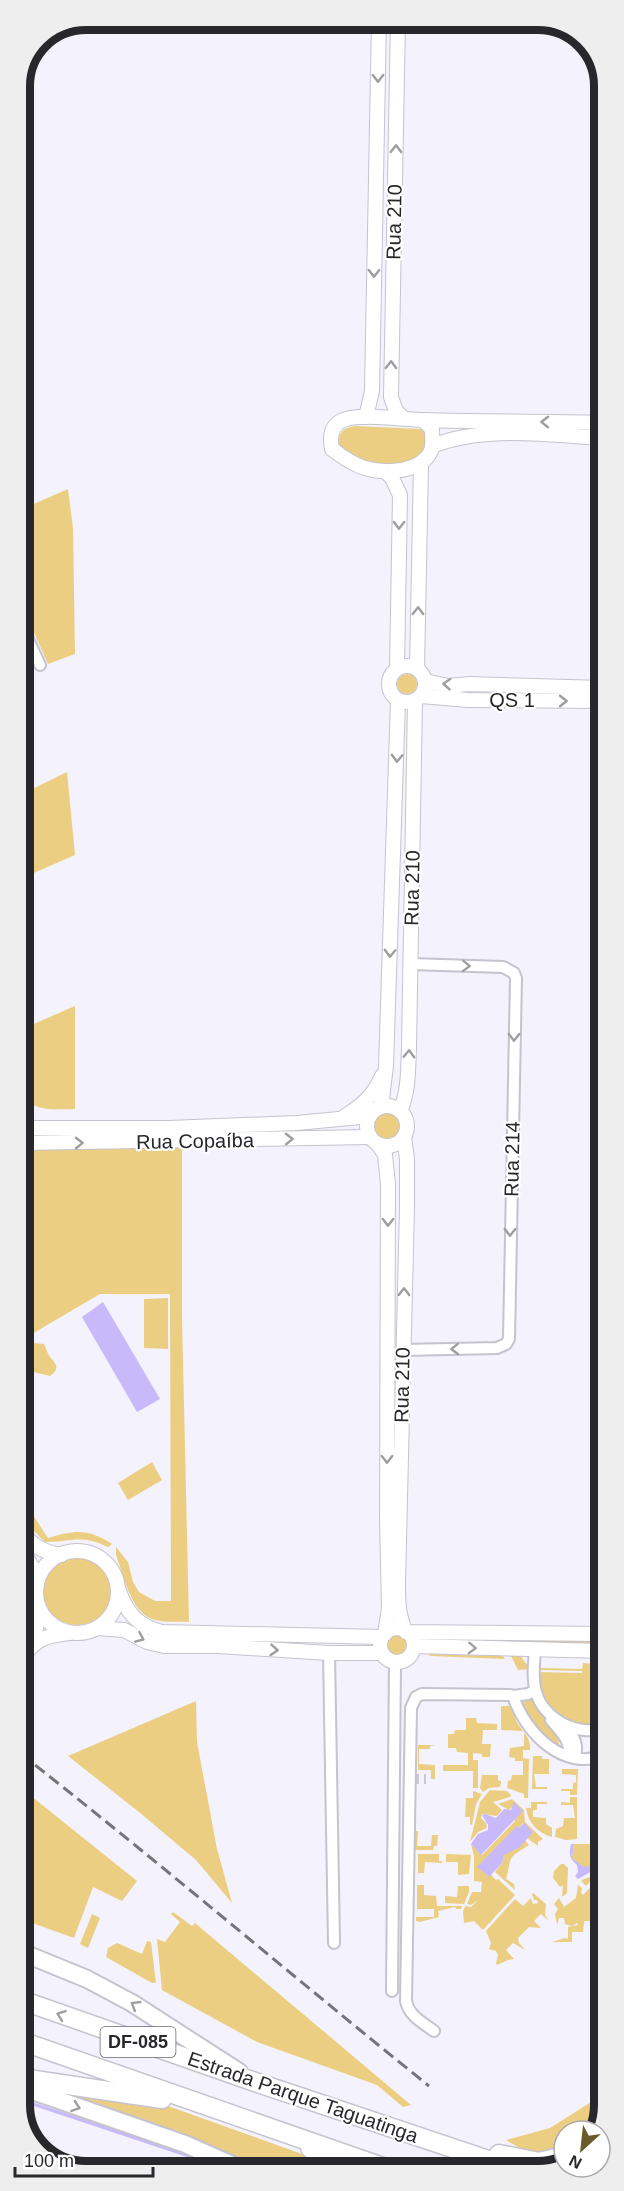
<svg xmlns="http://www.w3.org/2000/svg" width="624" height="2191" font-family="Helvetica,sans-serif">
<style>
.green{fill:#ebce82}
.water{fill:#c7b9fa}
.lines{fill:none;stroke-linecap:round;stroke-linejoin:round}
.stream{stroke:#c7b9fa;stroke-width:3}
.minor-tunnel{stroke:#cbc9d2;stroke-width:10;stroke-dasharray:10 5;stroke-linecap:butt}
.minor-casing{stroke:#c5c3cd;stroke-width:14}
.secondary-casing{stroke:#c5c3cd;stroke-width:16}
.primary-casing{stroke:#c5c3cd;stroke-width:20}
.motorway-casing{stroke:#c5c3cd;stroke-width:21}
.minor{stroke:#fff;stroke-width:10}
.secondary{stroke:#fff;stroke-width:14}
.primary{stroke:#fff;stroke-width:16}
.motorway{stroke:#fff;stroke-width:18}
.rail{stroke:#76747b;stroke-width:3;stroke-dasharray:12 6;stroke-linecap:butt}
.oneway{stroke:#9e9ea0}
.labels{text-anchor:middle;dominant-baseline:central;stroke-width:4.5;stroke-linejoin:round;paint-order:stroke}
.shield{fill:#fff;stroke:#68686b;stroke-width:1.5}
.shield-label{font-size:18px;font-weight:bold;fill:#28272b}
.street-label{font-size:20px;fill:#28272b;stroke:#fff}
.rim{fill:none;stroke:#28272b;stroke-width:8}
</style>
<rect width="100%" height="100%" fill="#f4f2fc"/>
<g class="green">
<path d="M355,426L421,429L427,432L429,438L423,454L398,467L368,463L340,448C337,435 341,428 355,426Z"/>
<polygon points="68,489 73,528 75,654 48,664 20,601 20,510"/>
<circle cx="407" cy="684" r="10"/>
<polygon points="67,772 75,855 20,879 20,795"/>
<polygon points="20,929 31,952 20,956"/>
<path d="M75,1006V1109C54,1109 32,1113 20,1092V1030Z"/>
<circle cx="387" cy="1126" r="14"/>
<path d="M182,1146V1318L189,1622C179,1621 167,1623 156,1620C131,1615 124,1576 116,1555V1547L128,1562L133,1582L139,1592L155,1601H171L170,1294H100L20,1341V1149Z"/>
<path d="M597,1260H601C608,1271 602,1286 597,1297Z"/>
<polygon points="168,1298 168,1349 144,1348 144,1299"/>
<path d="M34,1343L44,1344C46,1348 47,1353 50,1357C57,1365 60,1369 50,1376L33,1372C24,1363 25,1352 34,1343Z"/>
<polygon points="152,1462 162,1480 128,1500 118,1483"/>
<path d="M20,1495L48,1538C74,1530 88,1528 112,1544L108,1547C80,1534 73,1542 45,1542C28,1525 20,1520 20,1495Z"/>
<circle cx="77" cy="1591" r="34"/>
<polygon points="23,1589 25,1589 26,1598 31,1618 31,1638 23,1647 21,1647 21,1642 27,1633 21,1623 21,1591"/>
<circle cx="396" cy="1645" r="13"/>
<polygon points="416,1637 604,1640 604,1644 416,1641"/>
<polygon points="428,1654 503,1656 505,1659 430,1656"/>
<polygon points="520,1655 530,1669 518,1670 511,1656"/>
<polygon points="583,1663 594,1664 593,1668 604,1669 604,1671 593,1672 604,1673 604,1726 593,1731 567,1723 542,1700 535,1672 582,1673 582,1671 538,1670 538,1668 582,1669"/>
<polygon points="534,1699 558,1739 560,1748 538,1735 519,1703"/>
<polygon points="196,1701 197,1742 217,1849 232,1903 196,1860 139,1812 68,1756"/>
<path d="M501,1706H510C513,1712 515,1719 518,1724C524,1733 531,1739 530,1750H523V1758L529,1759L528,1798H524V1794L507,1788L508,1781L511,1780L512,1775H523V1761H515V1758L509,1757L510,1748L524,1746V1731L501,1730Z"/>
<polygon points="466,1718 476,1718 477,1723 497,1724 497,1730 483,1730 482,1744 491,1744 490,1757 482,1757 482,1754 473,1753 473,1760 478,1760 478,1788 473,1788 473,1771 443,1771 443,1765 468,1765 468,1753 457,1752 456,1748 448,1748 448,1734 454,1734 455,1730 466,1730"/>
<polygon points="418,1745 436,1745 430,1746 430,1749 419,1749 419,1764 435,1765 435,1779 431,1779 431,1770 418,1770"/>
<polygon points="533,1756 542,1756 542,1759 549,1759 549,1774 534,1774 536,1787 547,1787 547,1789 532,1789"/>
<polygon points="562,1769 578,1769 577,1795 570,1795 570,1791 561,1791 561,1789 573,1789 573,1783 576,1782 576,1775 562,1774"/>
<polygon points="482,1775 498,1775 498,1780 501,1781 500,1787 489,1788 483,1792 480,1788"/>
<polygon points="21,1788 137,1881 122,1901 93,1887 74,1938 21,1919"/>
<polygon points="490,1790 507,1791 511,1795 510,1797 493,1802 502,1810 497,1816 482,1814 481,1818 486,1823 487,1828 478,1832 470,1842 480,1802"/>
<polygon points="473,1791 482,1794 476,1804 472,1825 470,1824 470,1817 465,1817 466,1798 473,1798"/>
<polygon points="570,1797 577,1797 577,1839 566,1840 555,1837 556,1829 563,1826 564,1818 575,1818 573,1805 561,1805 561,1802 570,1803"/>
<polygon points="595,1798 601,1798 601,1801 604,1801 604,1804 597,1804 596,1813 598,1818 604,1818 604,1839 593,1839"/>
<polygon points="512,1799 524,1810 525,1822 543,1839 538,1842 538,1846 527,1838 523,1823 519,1828 517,1826 491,1875 496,1880 498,1879 515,1895 483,1930 474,1921 464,1923 463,1912 465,1906 471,1907 478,1900 471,1905 467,1904 472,1892 481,1892 482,1882 474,1881 474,1856 471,1844 482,1855 515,1821 513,1806 509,1810 498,1804"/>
<path d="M531,1802H547V1804H537V1810H533V1817L546,1818V1824L552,1828V1837C538,1833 528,1823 526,1808H531Z"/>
<polygon points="415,1831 418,1831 417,1846 431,1846 432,1835 438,1835 437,1846 434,1846 433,1850 415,1850"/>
<path d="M525,1840L529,1845C505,1860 513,1855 506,1879L514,1884L515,1890L495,1872L502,1863L504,1855Z"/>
<path d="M574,1844H594L596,1859L594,1864C583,1872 580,1863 572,1858Z"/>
<path d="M604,1848V1921H584L583,1932H572V1942H552L565,1938L568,1939V1927L578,1925L577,1923L572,1926L565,1924L564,1918H559L557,1925L555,1914L558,1909L554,1904L559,1898L564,1907L576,1898L578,1885L582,1888L581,1893L583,1895L593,1885L590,1882L586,1886L581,1881C586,1877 590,1878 595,1875C606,1869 600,1857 604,1848Z"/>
<polygon points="418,1854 439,1854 439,1861 442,1861 442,1863 425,1862 424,1873 418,1873"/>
<polygon points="446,1854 471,1855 469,1874 458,1875 458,1862 446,1862"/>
<polygon points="561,1864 564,1864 568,1868 567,1893 562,1897 563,1885 560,1887 553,1878 554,1871"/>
<polygon points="417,1885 424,1885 424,1895 436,1896 437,1906 462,1906 461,1909 456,1909 455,1907 438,1911 439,1917 420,1922 416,1921 416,1917 434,1917 434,1909 417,1909"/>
<polygon points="458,1886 469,1886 469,1892 464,1904 445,1903 445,1896 457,1897"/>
<polygon points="533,1893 546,1904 545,1915 549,1921 541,1914 534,1921 541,1928 529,1927 518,1938 519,1943 525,1950 513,1943 506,1950 514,1959 508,1960 497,1965 496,1963 498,1955 496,1951 489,1949 491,1943 486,1931 515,1899 523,1906 531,1898 533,1904 538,1903 537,1900 534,1900 532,1894"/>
<polygon points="173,1912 192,1926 195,1923 411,2105 403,2107 377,2085 257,2042 162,1990 157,1939 165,1942 180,1922 171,1914"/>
<polygon points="92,1914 100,1918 88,1948 80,1944"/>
<polygon points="147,1941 151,1942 156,1983 152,1983 106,1957 108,1948 117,1943 142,1954"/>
<polygon points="604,2091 604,2105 595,2130 564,2131 564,2150 561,2152 525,2151 506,2140 550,2128 596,2099"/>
<polygon points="83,2093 171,2107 349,2171 251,2171 65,2096"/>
</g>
<g class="water">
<polygon points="103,1302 160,1399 137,1412 82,1317"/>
<polygon points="514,1802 523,1811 481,1855 471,1844 478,1834 488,1830 488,1825 482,1815 485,1814 496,1818 504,1809 511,1810"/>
<polygon points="524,1823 533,1832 520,1847 504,1855 502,1863 489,1877 477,1867 517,1826 519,1828"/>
<path d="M604,1842L599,1849L596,1869L578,1879L575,1876L578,1872L577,1865C569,1858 569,1854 571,1844H574L572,1858C580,1863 584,1871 594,1864L596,1859L594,1844Z"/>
</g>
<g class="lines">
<polyline class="stream" points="21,2100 201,2160"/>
<polyline class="minor-tunnel" points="409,1779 426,1779"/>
<defs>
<g id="minor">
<polyline points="20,622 40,665"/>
<polyline points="604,1247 598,1247 598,1255 604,1257"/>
<polyline points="604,1296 601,1324 599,1428 604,1433"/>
<polyline points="402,1350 497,1348 506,1344 509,1339 516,978 514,973 503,967 411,964"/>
<path d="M535,1650C534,1663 532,1679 536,1692C543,1719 579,1738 604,1727"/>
<polyline points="329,1653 334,1943"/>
<polyline points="513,1696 528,1694 535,1690"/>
<path d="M551,1720C559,1730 573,1742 568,1756"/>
<path d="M565,1727C575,1737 578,1744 575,1758"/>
<polyline points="596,1758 604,1736"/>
<polyline points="392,1991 395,1662"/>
<path d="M434,2031C422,2022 409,2016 406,2001L411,1708L416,1697L422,1694L510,1695L513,1696C525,1732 563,1772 604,1755"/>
</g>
<g id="secondary">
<polyline points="398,20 391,397 396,411 404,419"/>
<polyline points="366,417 372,391 379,20"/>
<path d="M423,420L432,429C432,435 433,443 432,448C424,473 385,474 365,468C352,464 342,457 332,449C330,439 330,427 341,421C358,412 404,420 424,420C484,422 543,421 603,423"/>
<path d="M432,446C485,425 548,435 603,438"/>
<polyline points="385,471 392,478 400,495 397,669"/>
<circle cx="407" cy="684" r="18"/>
<polyline points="417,669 421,464"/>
<polyline points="425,681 448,686 470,684 604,688"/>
<polyline points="421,696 468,700 604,701"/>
<circle cx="387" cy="1126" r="20"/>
<polyline points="381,1107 386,1066 398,700"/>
<path d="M400,1111C409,1091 408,1069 409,1047L415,700"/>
<path d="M345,1116C363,1105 373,1096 382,1076"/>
<polyline points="20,1128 169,1128 297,1123 370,1116"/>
<path d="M404,1137L407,1159V1206L398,1582C398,1600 398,1616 406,1632L604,1634"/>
<polyline points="20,1143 370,1137"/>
<polyline points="378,1144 385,1155 388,1184 387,1520 389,1608 385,1634"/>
<path d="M20,1530C32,1545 42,1552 61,1555"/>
<path d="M20,1550C30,1561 35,1570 37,1585"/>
<circle cx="77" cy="1592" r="41"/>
<path d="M118,1588C126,1612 137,1626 162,1632L382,1637"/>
<polyline points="97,1628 124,1630 147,1642 164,1646 218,1646 329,1653 382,1653"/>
<circle cx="397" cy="1645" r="17"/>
<polyline points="32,1644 37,1624 37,1603"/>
<polyline points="414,1646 604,1651"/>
<path d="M21,1659C36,1639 44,1636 69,1633"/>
</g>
<g id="primary">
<polyline points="21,1952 87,1979 132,2003 239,2072"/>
<polyline points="21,2087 185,2144 246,2171"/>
</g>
<g id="motorway">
<polyline points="21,2000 255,2082 518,2170"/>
<polyline points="21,2041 394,2171"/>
<polyline points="21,2078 162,2099"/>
<polyline points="310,2148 340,2171"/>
<polyline points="499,2154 539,2162 564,2156"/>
</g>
</defs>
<use href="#minor" class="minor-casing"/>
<use href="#secondary" class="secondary-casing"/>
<use href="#primary" class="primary-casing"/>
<use href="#motorway" class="motorway-casing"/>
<use href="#minor" class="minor"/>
<use href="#secondary" class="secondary"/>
<use href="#primary" class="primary"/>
<use href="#motorway" class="motorway"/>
<path class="rail" d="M21,1754C159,1862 292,1976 429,2086"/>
</g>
<defs><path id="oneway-chevron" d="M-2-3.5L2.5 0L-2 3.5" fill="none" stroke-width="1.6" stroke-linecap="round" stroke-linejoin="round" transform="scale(1.5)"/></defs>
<g class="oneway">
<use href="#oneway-chevron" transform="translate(378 78) rotate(91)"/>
<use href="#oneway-chevron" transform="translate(396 149) rotate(-89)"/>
<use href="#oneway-chevron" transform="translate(374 273) rotate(91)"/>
<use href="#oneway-chevron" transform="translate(391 365) rotate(-89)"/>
<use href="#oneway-chevron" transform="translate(545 422) rotate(-179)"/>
<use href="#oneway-chevron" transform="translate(399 525) rotate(91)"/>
<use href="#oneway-chevron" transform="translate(418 611) rotate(-89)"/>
<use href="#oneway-chevron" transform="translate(447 684) rotate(-176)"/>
<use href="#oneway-chevron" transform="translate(563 701)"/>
<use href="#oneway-chevron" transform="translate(397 758) rotate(92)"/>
<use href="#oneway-chevron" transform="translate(390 953) rotate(92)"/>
<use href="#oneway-chevron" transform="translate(466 966) rotate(2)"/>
<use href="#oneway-chevron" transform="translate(514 1037) rotate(91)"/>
<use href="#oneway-chevron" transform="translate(409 1054) rotate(-88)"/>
<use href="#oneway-chevron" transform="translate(289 1139) rotate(-1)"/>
<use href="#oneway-chevron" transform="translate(79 1143) rotate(-1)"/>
<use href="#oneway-chevron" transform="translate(388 1222) rotate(91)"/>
<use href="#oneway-chevron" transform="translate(510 1232) rotate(91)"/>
<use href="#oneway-chevron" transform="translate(404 1292) rotate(-89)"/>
<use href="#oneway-chevron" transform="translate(455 1349) rotate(179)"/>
<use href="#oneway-chevron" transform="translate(387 1459) rotate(90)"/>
<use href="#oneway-chevron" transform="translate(140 1638) rotate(23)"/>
<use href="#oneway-chevron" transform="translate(472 1648) rotate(2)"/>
<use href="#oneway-chevron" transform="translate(274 1650) rotate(4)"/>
<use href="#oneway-chevron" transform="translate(135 2005) rotate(-149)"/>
<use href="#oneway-chevron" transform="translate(61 2015) rotate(-160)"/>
<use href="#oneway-chevron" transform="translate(76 2107) rotate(19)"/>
</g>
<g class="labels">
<rect class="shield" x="100.5" y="2027" width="75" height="30" rx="4.5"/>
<g class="shield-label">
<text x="138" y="2042">DF-085</text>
</g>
<g class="street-label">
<text transform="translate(394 222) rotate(-89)">Rua 210</text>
<text x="512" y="700">QS 1</text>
<text transform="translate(412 888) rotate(-89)">Rua 210</text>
<text transform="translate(195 1141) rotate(-1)">Rua Copaíba</text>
<text transform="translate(512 1159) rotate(-89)">Rua 214</text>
<text transform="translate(402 1385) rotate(-89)">Rua 210</text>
<text transform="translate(303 2097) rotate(19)">Estrada Parque Taguatinga</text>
</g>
</g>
<path d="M0 0H624V2191H0ZM86 30H538A56 56 0 0 1 594 86V2105A56 56 0 0 1 538 2161H86A56 56 0 0 1 30 2105V86A56 56 0 0 1 86 30Z" fill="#eee" fill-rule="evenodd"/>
<path class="rim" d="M86 30H538A56 56 0 0 1 594 86V2105A56 56 0 0 1 538 2161H86A56 56 0 0 1 30 2105V86A56 56 0 0 1 86 30Z"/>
<g transform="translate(582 2149) rotate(207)"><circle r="28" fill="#ffffff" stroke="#a9a9aa" stroke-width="1.5"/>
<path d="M0-4.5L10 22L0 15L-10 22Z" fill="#6c5a28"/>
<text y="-9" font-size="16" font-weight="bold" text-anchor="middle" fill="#28272b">N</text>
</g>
<path d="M15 2167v9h138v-9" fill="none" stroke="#28272b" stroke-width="3"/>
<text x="24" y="2167" font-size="18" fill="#28272b" stroke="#ffffff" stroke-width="4.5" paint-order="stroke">100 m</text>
</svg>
